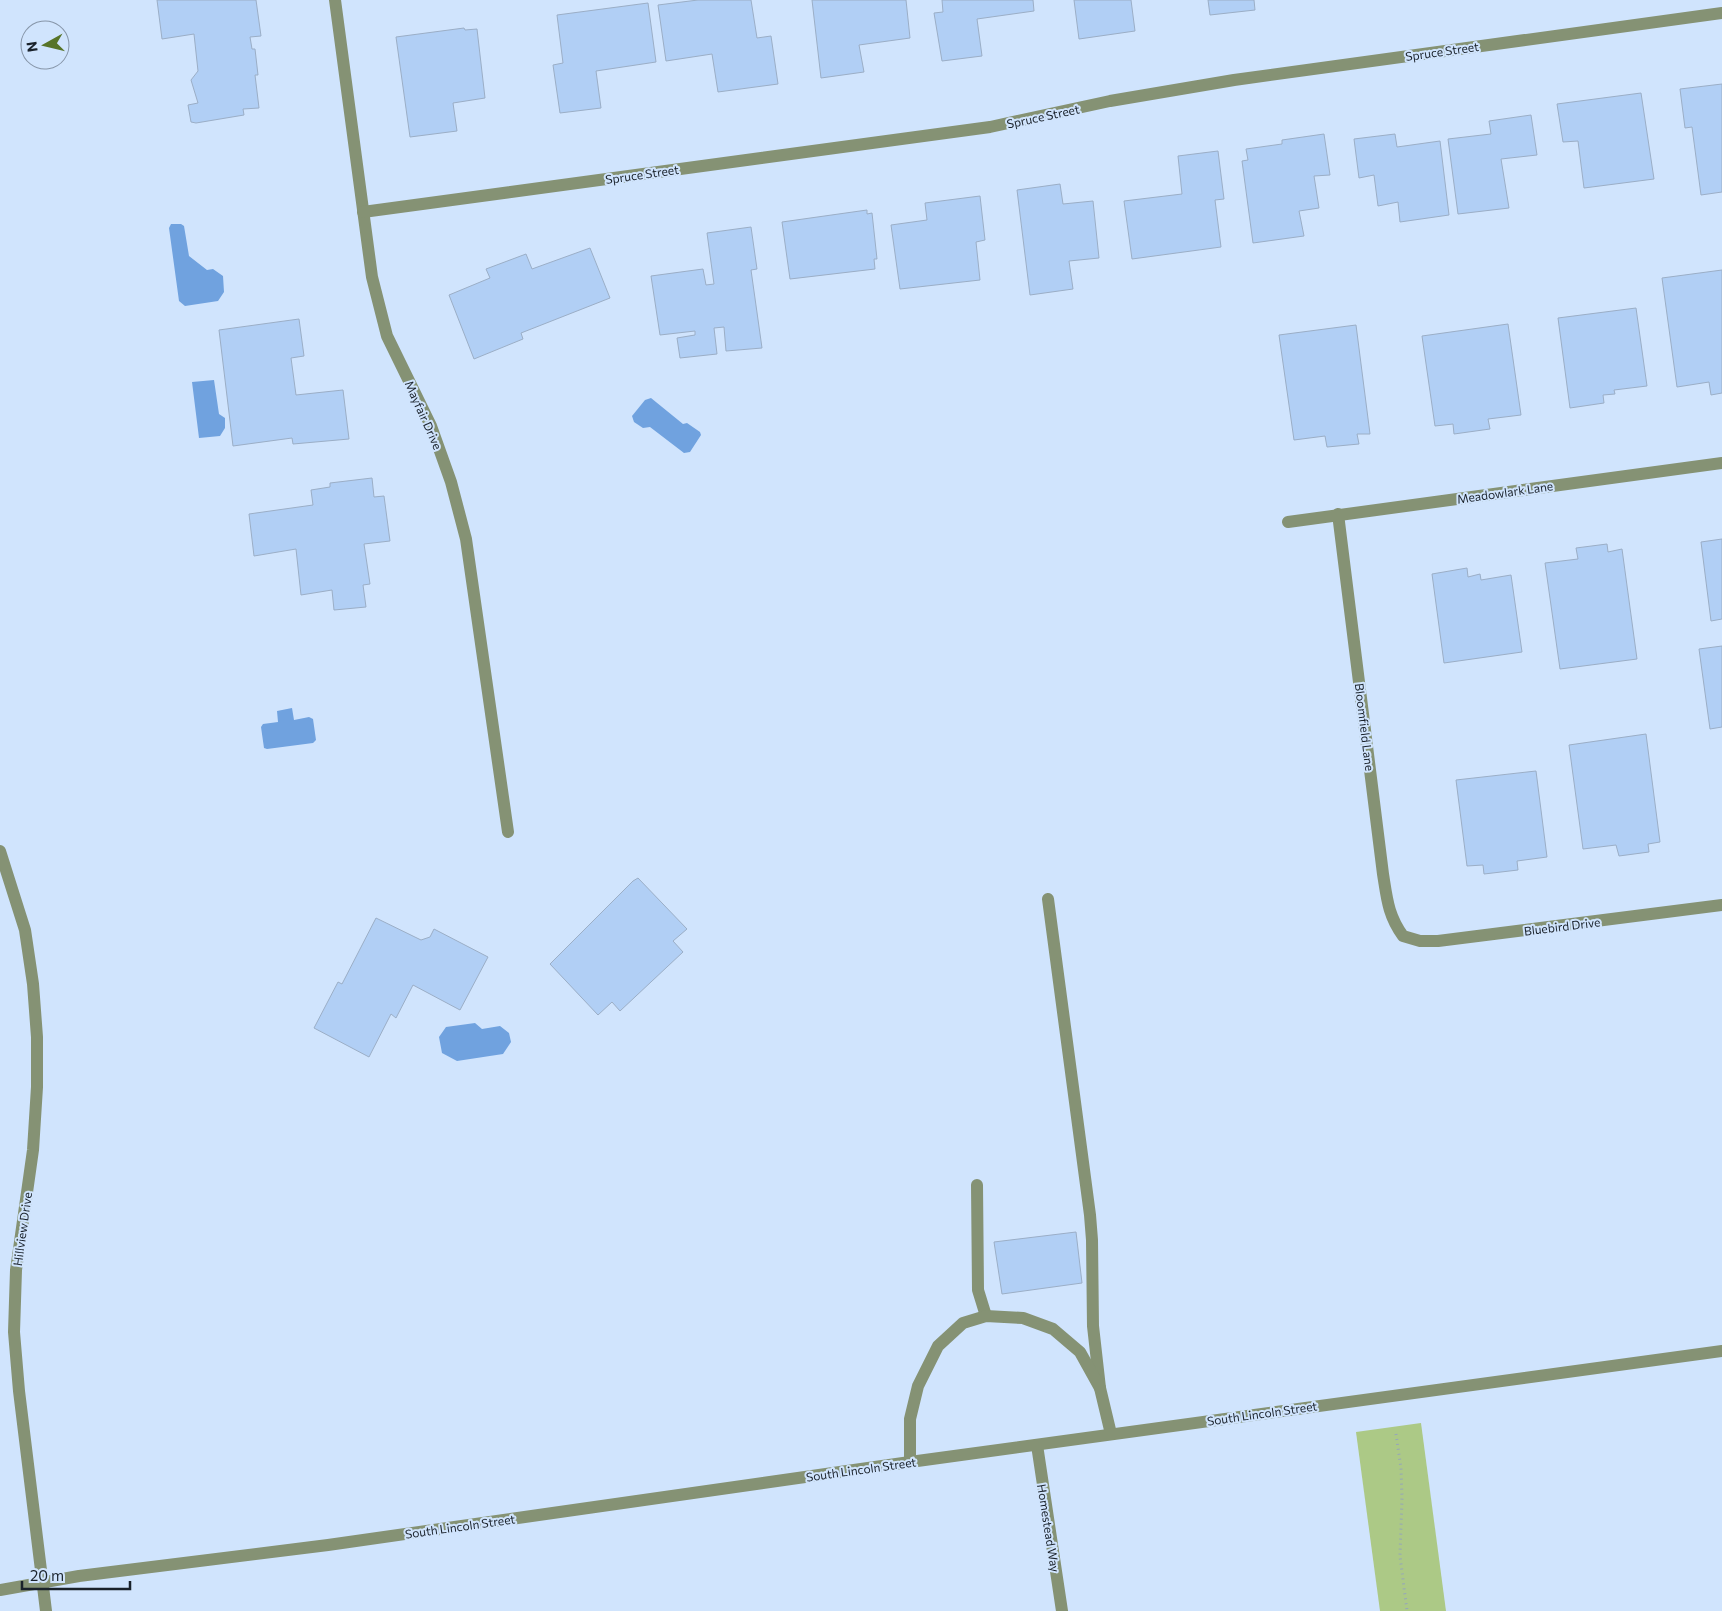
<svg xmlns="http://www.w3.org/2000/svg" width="1722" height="1611" font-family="Commissioner,sans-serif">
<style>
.green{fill:#acc986}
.water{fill:#70a2df}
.building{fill:#b1cff5;stroke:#9baec6}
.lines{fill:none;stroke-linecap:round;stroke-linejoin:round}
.path{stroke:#96a6ba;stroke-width:3;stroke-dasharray:1 4;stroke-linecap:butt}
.minor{stroke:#859274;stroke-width:12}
.labels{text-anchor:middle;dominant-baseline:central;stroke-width:4;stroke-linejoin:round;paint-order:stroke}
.street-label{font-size:12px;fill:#1a222b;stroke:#d0e4fd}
</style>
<rect width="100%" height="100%" fill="#d0e4fd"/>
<polygon class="green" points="1421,1423 1446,1611 1380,1611 1356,1432"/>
<g class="water">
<polygon points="171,224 181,224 184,226 189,256 207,270 213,269 223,276 224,292 218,301 185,306 179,301 169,228"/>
<polygon points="214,380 219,414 225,418 225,428 220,436 199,438 192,382"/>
<polygon points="651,398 683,424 687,423 700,432 701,435 690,452 684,453 650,427 643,428 634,422 632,416 645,400"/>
<polygon points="292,708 294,720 309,717 313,719 316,740 313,743 267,749 264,748 261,727 263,724 278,722 277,711"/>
<polygon points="475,1023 482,1029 500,1026 509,1033 511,1042 503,1054 457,1061 442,1053 439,1037 446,1027"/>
</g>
<g class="building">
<polygon points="157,0 256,0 261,36 250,37 252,49 255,49 258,75 255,75 259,108 243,109 244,115 196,123 191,122 188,105 198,103 191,80 198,71 194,34 162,39"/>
<polygon points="698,0 751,0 757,38 771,36 778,84 718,92 712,54 666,61 658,5"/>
<polygon points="812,0 906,0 910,38 859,45 864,72 821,78"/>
<polygon points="942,0 1033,0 1034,11 977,19 982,56 942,61 934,13 943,12"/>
<polygon points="1074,0 1131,0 1135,31 1079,39"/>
<polygon points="1208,0 1254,0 1255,10 1210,15"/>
<polygon points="648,3 656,62 596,71 601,108 560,113 553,65 563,63 557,15"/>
<polygon points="464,28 465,30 477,29 485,98 453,103 457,131 410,137 396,37"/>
<polygon points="1722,84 1722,192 1701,195 1692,127 1685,128 1680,89"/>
<polygon points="1641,93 1654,179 1584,188 1578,141 1563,142 1557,104"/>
<polygon points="1531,115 1537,155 1501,159 1509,208 1458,214 1448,139 1491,134 1489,121"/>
<polygon points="1324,134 1330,175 1314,176 1319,208 1299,211 1304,236 1253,243 1242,161 1248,160 1246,149 1282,144 1282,140"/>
<polygon points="1395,134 1397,147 1440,141 1449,215 1400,222 1398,202 1378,206 1374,175 1359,178 1354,139"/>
<polygon points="1218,151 1224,199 1215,200 1221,247 1132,259 1124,201 1182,194 1178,156"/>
<polygon points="1060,184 1063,204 1093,201 1099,258 1069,261 1073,289 1030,295 1017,190"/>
<polygon points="980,196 985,240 976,242 980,280 900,289 891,225 927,220 925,203"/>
<polygon points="867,210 867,214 872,213 877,259 874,259 875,269 790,279 782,222"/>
<polygon points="751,227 757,269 751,270 762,348 726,351 724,327 714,328 717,354 680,358 677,338 695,335 695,331 660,335 651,276 703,269 706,285 714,284 707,233"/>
<polygon points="590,248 610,298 521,333 523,339 474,359 449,295 490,278 486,269 526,254 532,269"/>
<polygon points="1722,270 1722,393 1711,395 1709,382 1677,387 1662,278"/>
<polygon points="1636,308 1647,386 1614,390 1615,394 1603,395 1604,403 1570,408 1558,318"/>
<polygon points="299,319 304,356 291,358 296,395 343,390 349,439 293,444 292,438 233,446 219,330"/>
<polygon points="1508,324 1521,415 1488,419 1490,429 1454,434 1453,424 1435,426 1422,336"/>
<polygon points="1356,325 1370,434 1357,434 1359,444 1327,447 1325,436 1294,440 1279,335"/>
<polygon points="372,478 374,497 384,496 390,541 364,544 370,584 363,585 366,607 334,610 332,590 301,595 296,549 254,556 249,514 313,505 311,490 330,487 330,483"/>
<polygon points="1722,539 1722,619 1711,621 1701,542"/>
<polygon points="1607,544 1608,552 1622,549 1637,659 1560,669 1545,563 1578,559 1576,548"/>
<polygon points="1467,568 1468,577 1480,574 1481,580 1511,575 1522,652 1444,663 1432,574"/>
<polygon points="1722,646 1722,727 1710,729 1699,649"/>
<polygon points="1646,734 1660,842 1648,844 1649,852 1619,856 1616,845 1583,849 1569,745"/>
<polygon points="1536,771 1547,857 1517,861 1518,870 1484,874 1483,865 1467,866 1456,780"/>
<polygon points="638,878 687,929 673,941 683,952 620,1011 612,1002 598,1015 550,964 633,881"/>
<polygon points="376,918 421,940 430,937 434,929 488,957 460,1010 413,985 396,1018 391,1014 369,1057 314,1028 338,982 342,984"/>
<polygon points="1076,1232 1082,1283 1002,1294 994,1242"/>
</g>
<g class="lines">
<polyline class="path" points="1396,1434 1401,1468 1402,1498 1400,1556 1407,1611"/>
<g class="minor">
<polyline points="335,0 372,277 387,336 431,426 451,482 466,539 508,832"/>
<polyline points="363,212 990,127 1110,101 1234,80 1722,13"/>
<path d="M1338,514L1383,874C1387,899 1388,915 1403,936L1420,941H1438L1722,905"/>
<polyline points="1288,522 1722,463"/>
<polyline points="0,851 25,930 33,984 37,1037 37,1087 33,1150 16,1270 14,1332 19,1391 46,1611"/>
<polyline points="1048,899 1090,1215 1092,1240 1093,1326 1100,1388"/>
<polyline points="977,1185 978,1290 986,1316"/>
<polyline points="1037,1445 1062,1611"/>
<polyline points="910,1462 910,1419 918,1386 938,1346 963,1323 986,1316 1023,1318 1053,1329 1080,1352 1100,1388 1111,1434"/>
<polyline points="0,1590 79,1576 328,1545 910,1462 1722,1351"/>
</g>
</g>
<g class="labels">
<g class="street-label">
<text transform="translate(1442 51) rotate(-8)">Spruce Street</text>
<text transform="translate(1043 116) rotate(-12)">Spruce Street</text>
<text transform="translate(642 174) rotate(-8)">Spruce Street</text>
<text transform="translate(424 415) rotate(66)">Mayfair Drive</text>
<text transform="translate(1505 492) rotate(-8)">Meadowlark Lane</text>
<text transform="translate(1365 727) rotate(83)">Bloomfield Lane</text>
<text transform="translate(1562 926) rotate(-7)">Bluebird Drive</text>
<text transform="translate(22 1229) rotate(-82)">Hillview Drive</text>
<text transform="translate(1262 1413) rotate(-8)">South Lincoln Street</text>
<text transform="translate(861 1469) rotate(-8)">South Lincoln Street</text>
<text transform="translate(460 1526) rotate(-8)">South Lincoln Street</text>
<text transform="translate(1049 1528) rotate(81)">Homestead Way</text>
</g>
</g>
<g transform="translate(45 45) rotate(262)"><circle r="24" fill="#d0e4fd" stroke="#8796a9"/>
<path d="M0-4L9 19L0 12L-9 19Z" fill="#577428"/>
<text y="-8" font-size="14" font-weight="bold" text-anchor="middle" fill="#1a222b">N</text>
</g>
<path d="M22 1581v8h108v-8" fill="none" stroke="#1a222b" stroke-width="2.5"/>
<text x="30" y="1581" font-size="15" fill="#1a222b" stroke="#d0e4fd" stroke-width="4" paint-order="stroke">20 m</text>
</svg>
